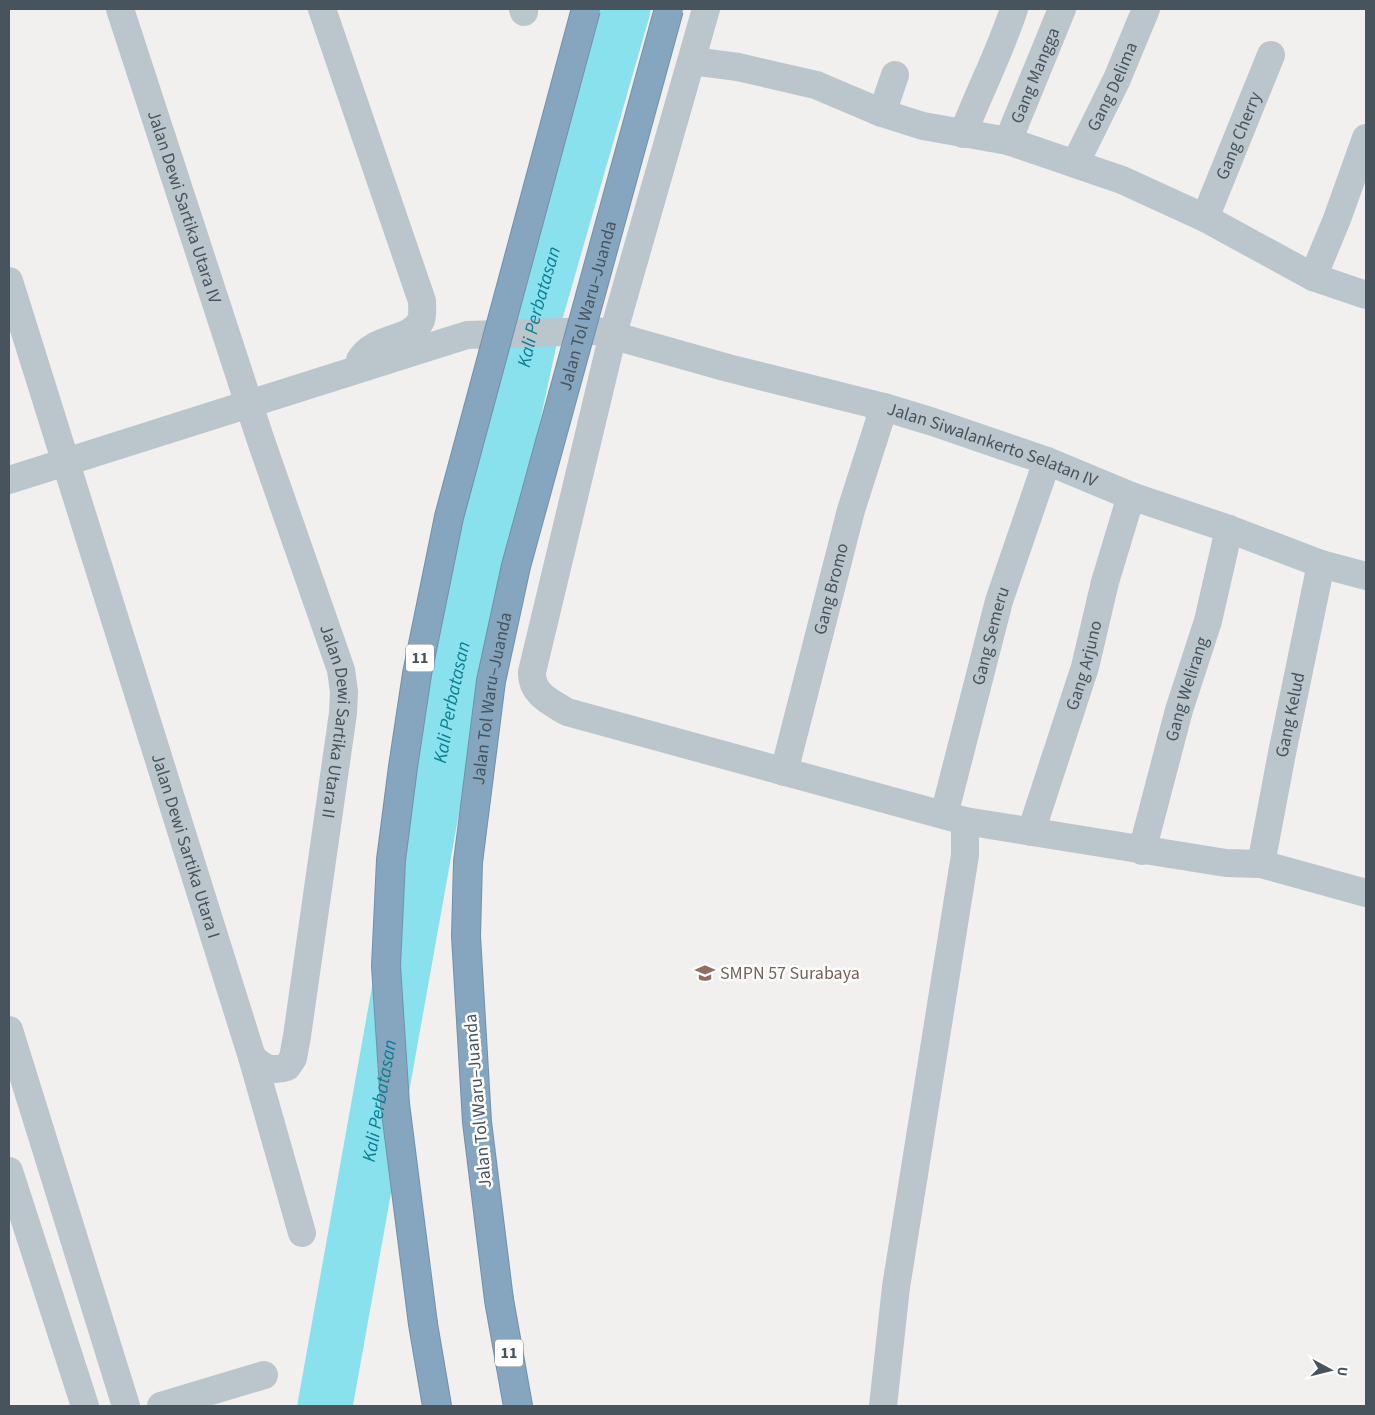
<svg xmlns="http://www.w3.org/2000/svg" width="1375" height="1415" font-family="'Source Sans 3',sans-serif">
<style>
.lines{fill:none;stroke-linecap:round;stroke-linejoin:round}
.river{stroke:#89e1ee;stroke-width:55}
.motorway-casing{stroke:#7191ab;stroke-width:30}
.minor{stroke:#bac5cc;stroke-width:28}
.motorway{stroke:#86a6bf;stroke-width:28}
.motorway-bridge-casing{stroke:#7191ab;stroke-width:30;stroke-linecap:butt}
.motorway-bridge{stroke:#86a6bf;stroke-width:28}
.labels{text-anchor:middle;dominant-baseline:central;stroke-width:5;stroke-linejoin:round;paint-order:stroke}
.shield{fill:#fff;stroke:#7e878e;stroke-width:1}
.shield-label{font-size:16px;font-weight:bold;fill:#47545d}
.street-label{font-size:18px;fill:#47545d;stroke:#fff}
.education-label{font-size:18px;fill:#785e54;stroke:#fff;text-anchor:start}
.water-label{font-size:19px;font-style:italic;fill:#0b7e8f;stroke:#fff}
</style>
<rect width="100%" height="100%" fill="#f2efef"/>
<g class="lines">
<path class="river" id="s1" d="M325,1406L451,701L535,315L623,9"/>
<defs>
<g id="motorway">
<polyline points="499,1300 518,1406"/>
<polyline points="423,1324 437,1406"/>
</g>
</defs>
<use href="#motorway" class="motorway-casing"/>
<g class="minor">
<path id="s2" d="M120,9L260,438L341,670L344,692L343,713L297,1036L293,1058L287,1067C272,1072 262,1068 252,1057"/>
<path d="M322,9L422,301C422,306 423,315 421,320C412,342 375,335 360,360"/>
<polyline points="523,9 524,12"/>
<path d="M706,9L613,334L532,672C531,694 551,702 567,712L965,821V855L896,1287L883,1406"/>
<polyline points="692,61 738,67 816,85 882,113 923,126 1008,141 1122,180 1205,218 1313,277 1366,295"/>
<polyline points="882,113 895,75"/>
<path d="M963,134C979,92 1000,52 1014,9"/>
<path id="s3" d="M1008,141L1062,9"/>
<path id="s4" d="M1075,164L1117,79L1146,9"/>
<path id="s5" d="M1205,218L1271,55"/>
<polyline points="1313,277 1337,219 1366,138"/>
<path id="s6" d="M9,281L252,1057L302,1233"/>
<path id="s7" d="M9,480L467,335L597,331L728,368L884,407L933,422L1047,461L1131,496L1229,529L1321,564L1366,576"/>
<path id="s8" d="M784,772L851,510L884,407"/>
<path id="s9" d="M944,815L999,601L1047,461"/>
<polyline points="965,821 1226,863 1261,864 1366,893"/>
<path id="s10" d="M1031,832L1085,667L1105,582L1131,496"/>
<path id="s11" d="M1142,851L1179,710L1208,621L1229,529"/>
<path id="s12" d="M1261,864L1282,753L1321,564"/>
<polyline points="9,1030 126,1406"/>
<polyline points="9,1171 85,1406"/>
<polyline points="161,1406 264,1375"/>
</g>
<use href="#motorway" class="motorway"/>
<defs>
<g id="motorway-bridge">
<path id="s13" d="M499,1300L477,1122L466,936L468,862L491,681L516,566L669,9"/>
<polyline points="423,1324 395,1104 386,966 391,860 403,767 417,674 449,517 586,9"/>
</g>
</defs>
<use href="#motorway-bridge" class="motorway-bridge-casing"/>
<use href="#motorway-bridge" class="motorway-bridge"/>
</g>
<defs>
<symbol id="school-bare" viewBox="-9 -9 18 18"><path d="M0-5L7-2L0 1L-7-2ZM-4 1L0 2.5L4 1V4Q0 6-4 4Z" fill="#8d6e63" stroke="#fff" stroke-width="2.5" paint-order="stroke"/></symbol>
</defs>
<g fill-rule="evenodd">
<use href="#school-bare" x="691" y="959" width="28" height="28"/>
</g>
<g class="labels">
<g class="shield">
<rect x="406" y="644.5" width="28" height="27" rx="4"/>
<rect x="495" y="1339.5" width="28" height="27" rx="4"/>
</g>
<g class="shield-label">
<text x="420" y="658">11</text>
<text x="509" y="1353">11</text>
</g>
<g class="street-label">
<text stroke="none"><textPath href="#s3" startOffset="71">Gang Mangga</textPath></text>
<text stroke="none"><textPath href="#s4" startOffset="86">Gang Delima</textPath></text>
<text stroke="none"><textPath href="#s5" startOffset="89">Gang Cherry</textPath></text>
<text stroke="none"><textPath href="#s2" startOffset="208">Jalan Dewi Sartika Utara IV</textPath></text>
<text stroke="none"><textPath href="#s13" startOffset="1010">Jalan Tol Waru–Juanda</textPath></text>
<text stroke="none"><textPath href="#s7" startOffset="1022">Jalan Siwalankerto Selatan IV</textPath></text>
<text stroke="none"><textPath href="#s8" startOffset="189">Gang Bromo</textPath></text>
<text stroke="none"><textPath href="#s9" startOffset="185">Gang Semeru</textPath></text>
<text stroke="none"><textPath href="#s10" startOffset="175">Gang Arjuno</textPath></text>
<text stroke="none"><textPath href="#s11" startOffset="168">Gang Welirang</textPath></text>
<text stroke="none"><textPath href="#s13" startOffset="605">Jalan Tol Waru–Juanda</textPath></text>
<text stroke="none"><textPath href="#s12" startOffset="152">Gang Kelud</textPath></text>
<text stroke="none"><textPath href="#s2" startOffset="748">Jalan Dewi Sartika Utara II</textPath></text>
<text stroke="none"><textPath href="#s6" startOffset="592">Jalan Dewi Sartika Utara I</textPath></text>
<text transform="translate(478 1101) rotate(-95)">Jalan Tol Waru–Juanda</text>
</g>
<g class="education-label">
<text x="720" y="973">SMPN 57 Surabaya</text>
</g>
<g class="water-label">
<text stroke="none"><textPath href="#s1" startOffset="1120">Kali Perbatasan</textPath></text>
<text stroke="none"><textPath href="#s1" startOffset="715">Kali Perbatasan</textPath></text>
<text stroke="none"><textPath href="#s1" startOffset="310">Kali Perbatasan</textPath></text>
</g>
</g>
<rect width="1375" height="1415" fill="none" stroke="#47545d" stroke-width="20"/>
<g transform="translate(1330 1370) rotate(97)" stroke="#ffffff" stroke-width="4" paint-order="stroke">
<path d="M0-4L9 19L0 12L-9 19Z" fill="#47545d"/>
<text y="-8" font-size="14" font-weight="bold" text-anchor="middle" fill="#47545d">U</text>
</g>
</svg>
